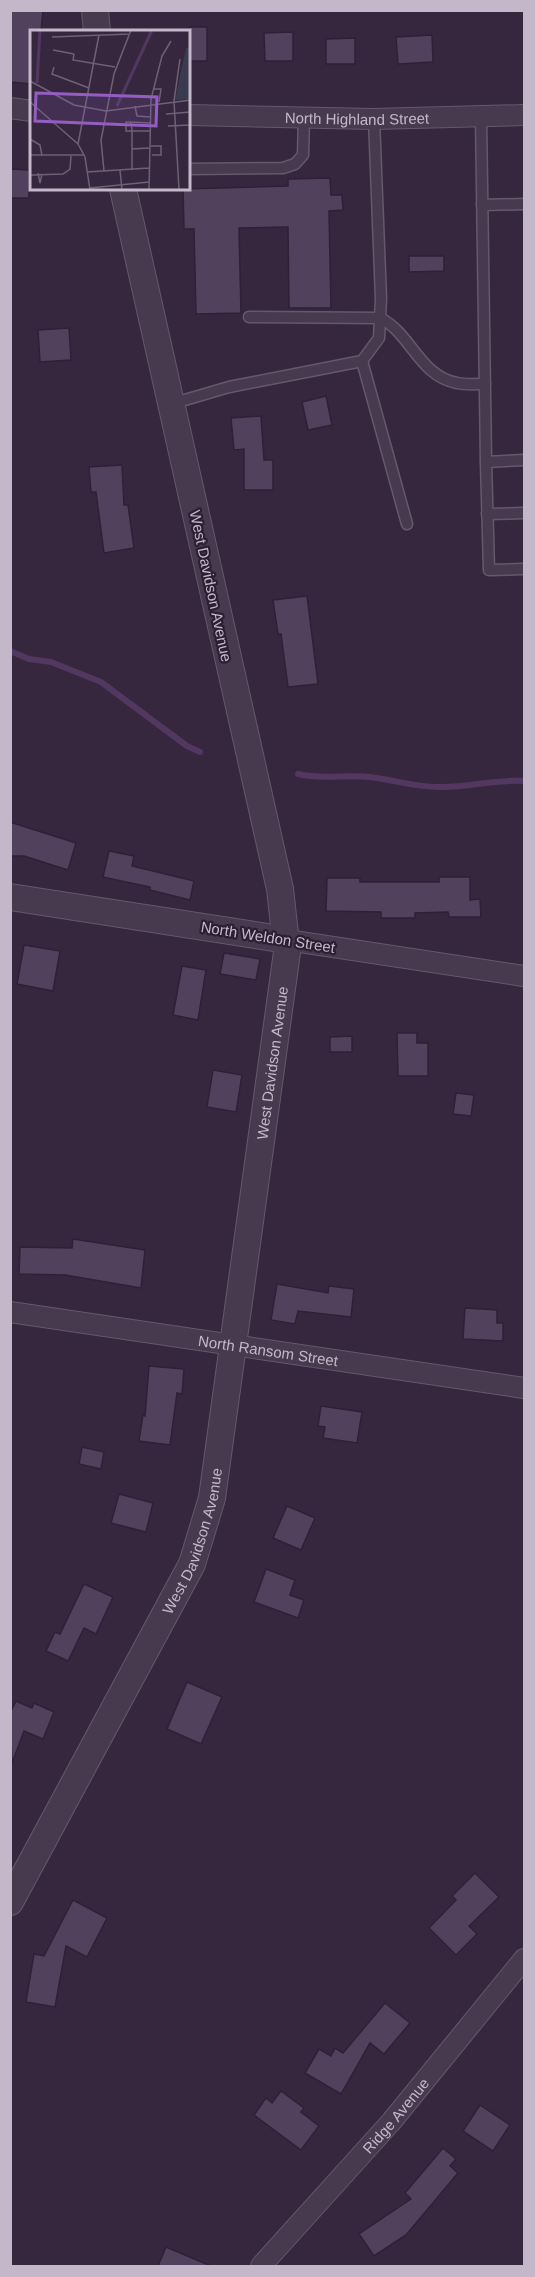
<svg xmlns="http://www.w3.org/2000/svg" width="535" height="2277" font-family="Helvetica,sans-serif">
<style>
.lines{fill:none;stroke-linecap:round;stroke-linejoin:round}
.stream{stroke:#523860;stroke-width:6}
.building{fill:#52415c;stroke:#2e2135;stroke-width:1.5}
.service-casing{stroke:#65586c;stroke-width:13}
.minor-casing{stroke:#65586c;stroke-width:22}
.tertiary-casing{stroke:#65586c;stroke-width:28}
.service{stroke:#473a4e;stroke-width:10}
.minor{stroke:#473a4e;stroke-width:20}
.tertiary{stroke:#473a4e;stroke-width:26}
.labels{text-anchor:middle;dominant-baseline:central;stroke-width:4.5;stroke-linejoin:round;paint-order:stroke}
.street-label{font-size:15px;fill:#c3b7c9;stroke:#2c1f33}
.inset-river{fill:none;stroke:#523860;stroke-width:3}
.inset-road{fill:none;stroke:#6e6176;stroke-width:1.5}
.view{fill:#945dc2;fill-opacity:0.15;stroke:#945dc2;stroke-width:3}
.inset-edge{fill:none;stroke:#c3b7c9;stroke-width:3}
</style>
<rect width="100%" height="100%" fill="#36273e"/>
<g class="lines">
<g class="stream">
<polyline points="10,651 29,659 51,662 101,682 187,746 200,752"/>
<path d="M298,774C322,780 345,774 370,777C395,780 417,788 442,787C470,787 498,779 524,781"/>
</g>
</g>
<g class="building">
<polygon points="10,10 43,10 41,32 32,32 32,84 10,82"/>
<rect x="189" y="27" width="18" height="34"/>
<polygon points="293,32 293,61 265,61 264,33"/>
<polygon points="432,35 433,62 398,64 396,37"/>
<polygon points="355,38 355,64 326,64 326,39"/>
<polygon points="10,169 29,170 29,198 10,198"/>
<polygon points="330,178 331,195 342,195 343,210 329,211 331,308 289,308 288,227 239,228 241,313 196,314 194,229 184,229 183,189 288,186 288,179"/>
<polygon points="409,256 444,256 444,271 409,272"/>
<polygon points="69,328 71,360 40,362 38,330"/>
<polygon points="326,396 332,425 308,430 302,402"/>
<polygon points="261,416 264,460 273,460 273,490 244,490 244,449 234,450 231,418"/>
<polygon points="122,465 124,505 128,505 134,548 104,553 96,492 91,492 89,467"/>
<polygon points="307,596 318,684 288,687 281,634 278,634 273,600"/>
<polygon points="10,822 76,843 68,870 24,856 10,856"/>
<polygon points="109,851 134,856 132,866 194,881 190,900 150,890 150,887 103,877"/>
<polygon points="439,877 470,877 470,900 480,899 481,917 449,917 448,912 415,913 415,918 381,918 381,912 326,911 327,878 360,878 360,882 439,882"/>
<polygon points="24,945 60,951 53,991 17,984"/>
<polygon points="224,953 260,959 256,980 220,974"/>
<polygon points="182,966 206,970 198,1020 173,1015"/>
<polygon points="397,1033 417,1033 417,1043 428,1043 428,1076 398,1076"/>
<polygon points="352,1036 352,1052 330,1052 330,1037"/>
<polygon points="213,1070 242,1075 236,1112 207,1107"/>
<polygon points="456,1093 474,1095 471,1116 453,1114"/>
<polygon points="73,1239 145,1250 141,1288 65,1275 19,1274 20,1247 72,1248"/>
<polygon points="277,1284 328,1293 329,1286 354,1289 351,1317 298,1311 295,1324 271,1320"/>
<polygon points="465,1308 497,1310 497,1323 503,1323 503,1341 463,1339"/>
<polygon points="149,1366 184,1369 182,1394 177,1393 170,1445 139,1441 143,1415 145,1416"/>
<polygon points="321,1406 362,1412 357,1443 323,1438 325,1427 318,1426"/>
<polygon points="82,1447 104,1452 101,1469 79,1464"/>
<polygon points="119,1494 153,1503 146,1532 111,1523"/>
<polygon points="287,1506 315,1518 301,1550 273,1538"/>
<polygon points="266,1569 295,1580 290,1595 304,1600 298,1618 254,1602"/>
<polygon points="84,1584 113,1597 96,1634 84,1628 68,1661 46,1651 55,1632 60,1634"/>
<polygon points="187,1682 222,1697 201,1744 167,1729"/>
<polygon points="16,1701 32,1708 34,1703 54,1712 43,1739 24,1731 12,1763 10,1713"/>
<polygon points="475,1873 499,1897 469,1926 477,1934 456,1955 429,1928 456,1900 452,1896"/>
<polygon points="73,1900 107,1918 87,1957 66,1946 55,2007 26,2002 34,1954 44,1956"/>
<polygon points="385,2003 410,2023 384,2054 370,2043 341,2094 305,2073 319,2049 331,2056 335,2048 343,2053"/>
<polygon points="281,2091 304,2108 301,2112 319,2126 301,2150 254,2115 266,2098 272,2103"/>
<polygon points="480,2105 510,2125 493,2151 463,2131"/>
<polygon points="443,2148 456,2159 450,2166 458,2173 406,2235 374,2256 359,2234 411,2199 405,2193"/>
<polygon points="166,2247 211,2266 158,2266"/>
</g>
<g class="lines">
<defs>
<g id="service">
<polyline points="481,116 486,462 524,460"/>
<polyline points="189,169 283,168 295,164 303,155 304,117"/>
<polyline points="482,205 524,204"/>
<path d="M249,317L380,318C411,333 419,376 457,383C466,385 476,384 485,384"/>
<polyline points="362,361 407,524"/>
<polyline points="171,404 229,387 362,361 379,338 381,299 374,119"/>
<polyline points="486,462 489,570 524,569"/>
<polyline points="487,514 524,513"/>
</g>
<g id="minor">
<polyline points="10,108 32,111"/>
<path id="s1" d="M189,115L374,119L524,115"/>
<polyline points="287,940 524,976"/>
<path id="s2" d="M10,1312L524,1388"/>
<path id="s3" d="M261,2266L391,2122L524,1959"/>
</g>
<g id="tertiary">
<polyline points="95,10 97,32"/>
<polyline points="10,897 287,940"/>
<path id="s4" d="M10,1902L192,1564L212,1498L287,952L280,889L123,189"/>
</g>
</defs>
<use href="#service" class="service-casing"/>
<use href="#minor" class="minor-casing"/>
<use href="#tertiary" class="tertiary-casing"/>
<use href="#service" class="service"/>
<use href="#minor" class="minor"/>
<use href="#tertiary" class="tertiary"/>
</g>
<g class="labels">
<g class="street-label">
<text stroke="none"><textPath href="#s1" startOffset="168">North Highland Street</textPath></text>
<text transform="translate(211 586) rotate(78)">West Davidson Avenue</text>
<text transform="translate(268 937) rotate(9)">North Weldon Street</text>
<text stroke="none"><textPath href="#s4" startOffset="892">West Davidson Avenue</textPath></text>
<text stroke="none"><textPath href="#s2" startOffset="261">North Ransom Street</textPath></text>
<text stroke="none"><textPath href="#s4" startOffset="406">West Davidson Avenue</textPath></text>
<text stroke="none"><textPath href="#s3" startOffset="202">Ridge Avenue</textPath></text>
</g>
</g>
<g transform="translate(30 30)">
<rect width="160" height="160" fill="#36273e"/>
<path d="M156,18H160V69L145,70Z" fill="#393b4f"/>
<path class="inset-river" d="M7,53L10,0M87,76L122,0"/>
<path class="inset-road" d="M22,7L100,4M23,20L44,24M44,24L43,30L85,37M24,37L22,44L59,58M0,51L44,75L76,81L161,70M123,59H131L129,72M0,72L48,114M105,76L107,86L120,87M136,84L161,82M101,92H96V101H102V119M138,96L161,95M120,101H102L101,92L120,93M0,109L10,115L12,126M121,116H131V125H122M0,125H54M102,139V119L119,118M90,140L92,160M74,141L71,110L84,44L101,0M57,142L119,138M8,143L10,153L12,144M0,145L33,144L40,139L41,126M60,158L119,152M60,160L55,127L48,114L69,5M119,160L121,69L132,26L141,11M149,160L144,71L150,29"/>
<path class="view" d="M6,63L127,67L126,96L5,91Z"/>
<rect width="160" height="160" class="inset-edge"/>
</g>
<rect width="535" height="2277" fill="none" stroke="#c3b7c9" stroke-width="24"/>
</svg>
